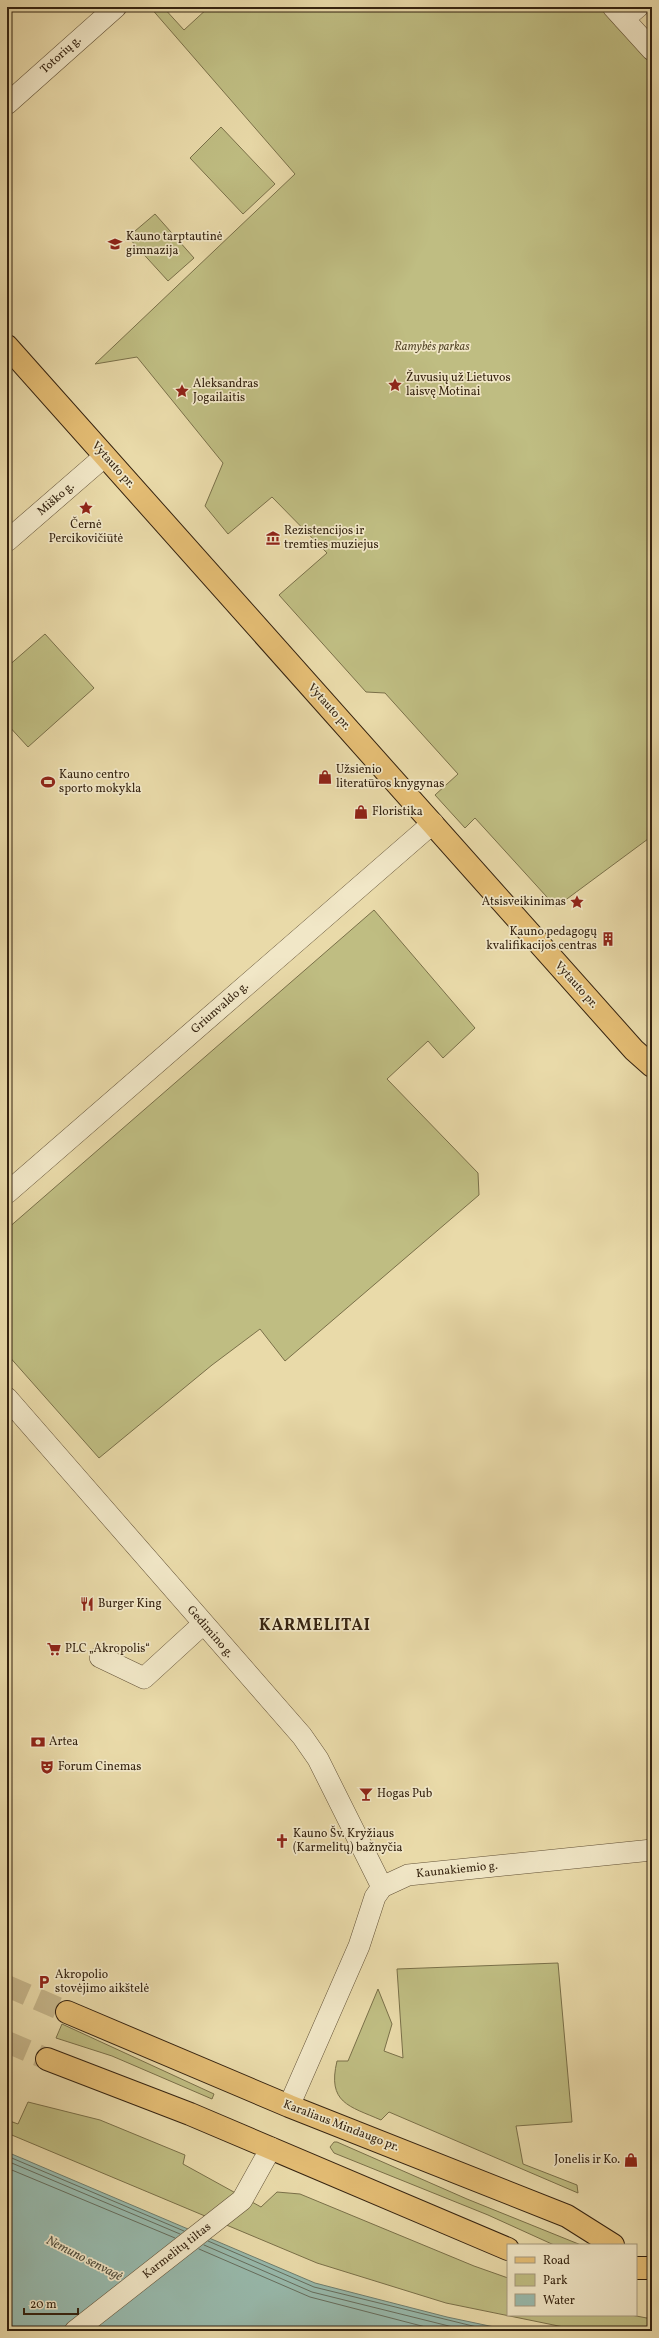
<svg xmlns="http://www.w3.org/2000/svg" width="659" height="2338" font-family="Vollkorn,serif">
<style>
.green{fill:#bfbd82;stroke:#7a7049}
.water{fill:#98baad;stroke:#707e6e}
.lines{fill:none;stroke-linecap:round;stroke-linejoin:round}
.shore{stroke:#666e5e;stroke-width:1}
.major-tunnel{stroke:#c5b58a;stroke-width:22;stroke-dasharray:22 11;stroke-linecap:butt}
.minor-casing{stroke:#625136;stroke-width:22}
.major-casing{stroke:#352310;stroke-width:24}
.minor{stroke:#f1e7c7;stroke-width:21}
.major{stroke:#e4bd74;stroke-width:22}
.labels{text-anchor:middle;dominant-baseline:central;stroke-width:3.5;stroke-linejoin:round;paint-order:stroke}
.street-label{font-size:12px;fill:#352310;stroke:#f1e7c7}
.poi-label{font-size:12px;fill:#352310;stroke:#f1e7c7;text-anchor:start}
.park-label{font-size:12px;font-style:italic;fill:#584a2c;stroke:#f1e7c7}
.water-label{font-size:13px;font-style:italic;fill:#53503f;stroke:#f1e7c7}
.district-label{font-size:16px;font-weight:bold;letter-spacing:1px;fill:#352310;stroke:#f1e7c7}
</style>
<rect width="100%" height="100%" fill="#e9daa9"/>
<filter id="stains"><feTurbulence type="fractalNoise" baseFrequency=".005" numOctaves="4"/><feColorMatrix values="0 0 0 0 .2 0 0 0 0 .09 0 0 0 0 .02 0 0 0 .5 -.17"/></filter>
<radialGradient id="worn" r=".72"><stop offset=".6" stop-color="#630" stop-opacity="0"/><stop offset="1" stop-color="#630" stop-opacity=".3"/></radialGradient>
<g class="green">
<polygon points="150,7 163,7 184,30 209,7 600,7 652,64 652,836 556,907 475,818 465,828 435,795 458,774 385,693 366,692 279,595 327,553 272,497 228,534 205,506 223,463 137,357 95,364 295,174"/>
<polygon points="221,127 275,184 243,214 190,158"/>
<polygon points="155,214 194,258 168,281 128,237"/>
<polygon points="45,634 94,688 28,747 7,724 7,667"/>
<polygon points="374,910 475,1028 443,1058 428,1041 387,1079 478,1173 479,1195 285,1361 260,1329 212,1365 99,1458 7,1354 7,1229"/>
<path d="M558,1963L572,2122L516,2126L523,2164L577,2185L578,2193L389,2112L381,2120C349,2106 327,2103 337,2061H348L378,1989L392,2024L384,2051L403,2058L397,1969Z"/>
<polygon points="62,2024 214,2094 212,2099 112,2056 56,2038"/>
<polygon points="28,2102 100,2120 185,2155 183,2164 261,2207 277,2192 300,2194 474,2266 508,2278 508,2315 631,2315 652,2319 652,2331 583,2331 446,2303 317,2263 7,2133 7,2120 18,2124"/>
<polygon points="334,2142 337,2142 467,2199 581,2245 554,2245 488,2215 334,2153 330,2147"/>
</g>
<polygon class="water" points="7,2152 315,2283 447,2317 513,2331 7,2331"/>
<g class="lines">
<g class="shore">
<polyline points="7,2156 184,2231"/>
<polyline points="7,2161 180,2234"/>
<polyline points="7,2168 175,2238"/>
<polyline points="208,2241 314,2287 493,2331"/>
<polyline points="204,2245 312,2292 469,2331"/>
<polyline points="199,2249 310,2297 441,2331"/>
</g>
<g class="major-tunnel">
<polyline points="7,1986 67,2012"/>
<polyline points="7,2042 47,2059"/>
</g>
<defs>
<g id="minor">
<polyline points="613,7 652,50"/>
<polyline points="624,19 638,7"/>
<polyline points="7,104 116,7"/>
<polyline points="7,541 105,456"/>
<polyline points="7,1193 433,823"/>
<polyline points="7,1398 302,1736 318,1759 382,1887"/>
<polyline points="100,1657 144,1678 203,1624"/>
<polyline points="289,2106 359,1946 375,1897 382,1887 408,1875 652,1850"/>
<polyline points="75,2331 242,2200 271,2148"/>
</g>
<g id="major">
<polyline points="7,346 634,1050 652,1066"/>
<polyline points="67,2012 289,2106 567,2216 613,2245"/>
<polyline points="47,2059 190,2114 508,2249"/>
<polyline points="636,2268 652,2268"/>
</g>
</defs>
<use href="#minor" class="minor-casing"/>
<use href="#major" class="major-casing"/>
<use href="#minor" class="minor"/>
<use href="#major" class="major"/>
</g>
<defs>
<symbol id="school-bare" viewBox="-9 -9 18 18"><path d="M0-5L7-2L0 1L-7-2ZM-4 1L0 2.5L4 1V4Q0 6-4 4Z" fill="#8f2418" stroke="#f1e7c7" stroke-width="2.5" paint-order="stroke"/></symbol>
<symbol id="sight-bare" viewBox="-9 -9 18 18"><path d="M0-6L1.8-2.2L6-1.7L2.9 1.2L3.7 5.4L0 3.3L-3.7 5.4L-2.9 1.2L-6-1.7L-1.8-2.2Z" fill="#8f2418" stroke="#f1e7c7" stroke-width="2.5" paint-order="stroke"/></symbol>
<symbol id="museum-bare" viewBox="-9 -9 18 18"><path d="M0-6L6-3V-2H-6V-3ZM-5-1h2V3h-2ZM-1-1h2V3h-2ZM3-1h2V3H3ZM-6 4H6V6H-6Z" fill="#8f2418" stroke="#f1e7c7" stroke-width="2.5" paint-order="stroke"/></symbol>
<symbol id="shop-bare" viewBox="-9 -9 18 18"><path d="M-5-2.5h2.3a2.7 3.5 0 0 1 5.4 0H5L5.5 6h-11ZM-1.5-2.5h3a1.5 2.3 0 0 0-3 0Z" fill="#8f2418" stroke="#f1e7c7" stroke-width="2.5" paint-order="stroke"/></symbol>
<symbol id="stadium-bare" viewBox="-9 -9 18 18"><path d="M0-5a6.5 5 0 1 0 0 10a6.5 5 0 1 0 0-10ZM-3.5-1.8h7v3.6h-7Z" fill="#8f2418" stroke="#f1e7c7" stroke-width="2.5" paint-order="stroke"/></symbol>
<symbol id="building-bare" viewBox="-9 -9 18 18"><path d="M-4-6H4V6H1V3H-1V6H-4ZM-2.5-4.3h1.7v1.8h-1.7ZM.8-4.3h1.7v1.8H.8ZM-2.5-1h1.7V.8h-1.7ZM.8-1h1.7V.8H.8Z" fill="#8f2418" stroke="#f1e7c7" stroke-width="2.5" paint-order="stroke"/></symbol>
<symbol id="restaurant-bare" viewBox="-9 -9 18 18"><path d="M-5-6h1v4h1v-4h1v4h1v-4h1v5L-1.5 .5V6h-2V.5L-5-1ZM5-6V6H3V1.5H1.5Q1.5-4 5-6Z" fill="#8f2418" stroke="#f1e7c7" stroke-width="2.5" paint-order="stroke"/></symbol>
<symbol id="supermarket-bare" viewBox="-9 -9 18 18"><path d="M-6-5.5h2.5l.6 2H6L4.5 2H-2.5L-4.4-4H-6ZM-1.5 3.2a1.3 1.3 0 1 0 .1 0ZM3 3.2a1.3 1.3 0 1 0 .1 0Z" fill="#8f2418" stroke="#f1e7c7" stroke-width="2.5" paint-order="stroke"/></symbol>
<symbol id="bank-bare" viewBox="-9 -9 18 18"><path d="M-6-4H6V4H-6ZM0-2.3a2.3 2.3 0 1 0 0 4.6a2.3 2.3 0 1 0 0-4.6Z" fill="#8f2418" stroke="#f1e7c7" stroke-width="2.5" paint-order="stroke"/></symbol>
<symbol id="theatre-bare" viewBox="-9 -9 18 18"><path d="M-5-5.5Q0-4 5-5.5V0Q5 5 0 6Q-5 5-5 0ZM-3.3-2.5H-1v1.5H-3.3ZM1-2.5H3.3v1.5H1ZM-2.8 1Q0 5.5 2.8 1Z" fill="#8f2418" stroke="#f1e7c7" stroke-width="2.5" paint-order="stroke"/></symbol>
<symbol id="bar-bare" viewBox="-9 -9 18 18"><path d="M-6-5H6L.8 .8V4.5H3.5V6h-7V4.5H-.8V.8Z" fill="#8f2418" stroke="#f1e7c7" stroke-width="2.5" paint-order="stroke"/></symbol>
<symbol id="church-bare" viewBox="-9 -9 18 18"><path d="M-1.2-6h2.4v3.5h3.3v2.4h-3.3V6h-2.4V-.1h-3.3v-2.4h3.3Z" fill="#8f2418" stroke="#f1e7c7" stroke-width="2.5" paint-order="stroke"/></symbol>
<symbol id="parking-bare" viewBox="-9 -9 18 18"><path d="M-3.5-5.5H1a3.5 3.5 0 0 1 0 7H-1V5.5H-3.5ZM-1-3.4V-.6H.8a1.4 1.4 0 0 0 0-2.8Z" fill="#8f2418" stroke="#f1e7c7" stroke-width="2.5" paint-order="stroke"/></symbol>
</defs>
<g fill-rule="evenodd">
<use href="#school-bare" x="105" y="234" width="20" height="20"/>
<use href="#sight-bare" x="385" y="375" width="20" height="20"/>
<use href="#sight-bare" x="172" y="381" width="20" height="20"/>
<use href="#sight-bare" x="76" y="498" width="20" height="20"/>
<use href="#museum-bare" x="263" y="528" width="20" height="20"/>
<use href="#shop-bare" x="315" y="767" width="20" height="20"/>
<use href="#stadium-bare" x="38" y="772" width="20" height="20"/>
<use href="#shop-bare" x="351" y="802" width="20" height="20"/>
<use href="#sight-bare" x="567" y="892" width="20" height="20"/>
<use href="#building-bare" x="598" y="929" width="20" height="20"/>
<use href="#restaurant-bare" x="77" y="1594" width="20" height="20"/>
<use href="#supermarket-bare" x="44" y="1639" width="20" height="20"/>
<use href="#bank-bare" x="28" y="1732" width="20" height="20"/>
<use href="#theatre-bare" x="37" y="1757" width="20" height="20"/>
<use href="#bar-bare" x="356" y="1784" width="20" height="20"/>
<use href="#church-bare" x="272" y="1831" width="20" height="20"/>
<use href="#parking-bare" x="34" y="1972" width="20" height="20"/>
<use href="#shop-bare" x="621" y="2150" width="20" height="20"/>
</g>
<g class="labels">
<g class="street-label">
<text transform="translate(61 55) rotate(-42)">Totorių g.</text>
<text transform="translate(113 465) rotate(48)">Vytauto pr.</text>
<text transform="translate(56 499) rotate(-41)">Miško g.</text>
<text transform="translate(329 707) rotate(48)">Vytauto pr.</text>
<text transform="translate(576 985) rotate(48)">Vytauto pr.</text>
<text transform="translate(220 1008) rotate(-41)">Griunvaldo g.</text>
<text transform="translate(210 1632) rotate(49)">Gedimino g.</text>
<text transform="translate(457 1870) rotate(-6)">Kaunakiemio g.</text>
<text transform="translate(341 2126) rotate(21)">Karaliaus Mindaugo pr.</text>
<text transform="translate(177 2251) rotate(-38)">Karmelitų tiltas</text>
</g>
<g class="poi-label">
<text x="126" y="237">Kauno tarptautinė<tspan x="126" dy="14">gimnazija</tspan></text>
<text x="406" y="378">Žuvusių už Lietuvos<tspan x="406" dy="14">laisvę Motinai</tspan></text>
<text x="193" y="384">Aleksandras<tspan x="193" dy="14">Jogailaitis</tspan></text>
<text x="86" y="525" text-anchor="middle">Černė<tspan x="86" dy="14">Percikovičiūtė</tspan></text>
<text x="284" y="531">Rezistencijos ir<tspan x="284" dy="14">tremties muziejus</tspan></text>
<text x="336" y="770">Užsienio<tspan x="336" dy="14">literatūros knygynas</tspan></text>
<text x="59" y="775">Kauno centro<tspan x="59" dy="14">sporto mokykla</tspan></text>
<text x="372" y="812">Floristika</text>
<text x="566" y="902" text-anchor="end">Atsisveikinimas</text>
<text x="597" y="932" text-anchor="end">Kauno pedagogų<tspan x="597" dy="14">kvalifikacijos centras</tspan></text>
<text x="98" y="1604">Burger King</text>
<text x="65" y="1649">PLC „Akropolis“</text>
<text x="49" y="1742">Artea</text>
<text x="58" y="1767">Forum Cinemas</text>
<text x="377" y="1794">Hogas Pub</text>
<text x="293" y="1834">Kauno Šv. Kryžiaus<tspan x="293" dy="14">(Karmelitų) bažnyčia</tspan></text>
<text x="55" y="1975">Akropolio<tspan x="55" dy="14">stovėjimo aikštelė</tspan></text>
<text x="620" y="2160" text-anchor="end">Jonelis ir Ko.</text>
</g>
<g class="park-label">
<text x="432" y="347">Ramybės parkas</text>
</g>
<g class="water-label">
<text transform="translate(84 2259) rotate(27)">Nemuno senvagė</text>
</g>
<g class="district-label">
<text x="315" y="1626">KARMELITAI</text>
</g>
</g>
<rect width="659" height="2338" fill="none" stroke="#e9daa9" stroke-width="24"/>
<rect x="8" y="8" width="643" height="2322" fill="none" stroke="#352310" stroke-width="2"/>
<rect x="12" y="12" width="635" height="2314" fill="none" stroke="#352310"/>
<rect x="507" y="2244" width="130" height="72" fill="#f1e7c7" stroke="#a6997e"/>
<rect x="515" y="2257" width="20" height="6" fill="#e4bd74" stroke="#a6997e"/>
<text x="543" y="2264" font-size="12" fill="#352310">Road</text>
<rect x="515" y="2274" width="20" height="12" fill="#bfbd82" stroke="#a6997e"/>
<text x="543" y="2284" font-size="12" fill="#352310">Park</text>
<rect x="515" y="2294" width="20" height="12" fill="#98baad" stroke="#a6997e"/>
<text x="543" y="2304" font-size="12" fill="#352310">Water</text>
<path d="M24 2308v6h54v-6" fill="none" stroke="#352310" stroke-width="2"/>
<text x="30" y="2308" font-size="12" fill="#352310" stroke="#f1e7c7" stroke-width="3" paint-order="stroke">20 m</text>
<rect width="100%" height="100%" filter="url(#stains)"/>
<rect width="100%" height="100%" fill="url(#worn)"/>
</svg>
